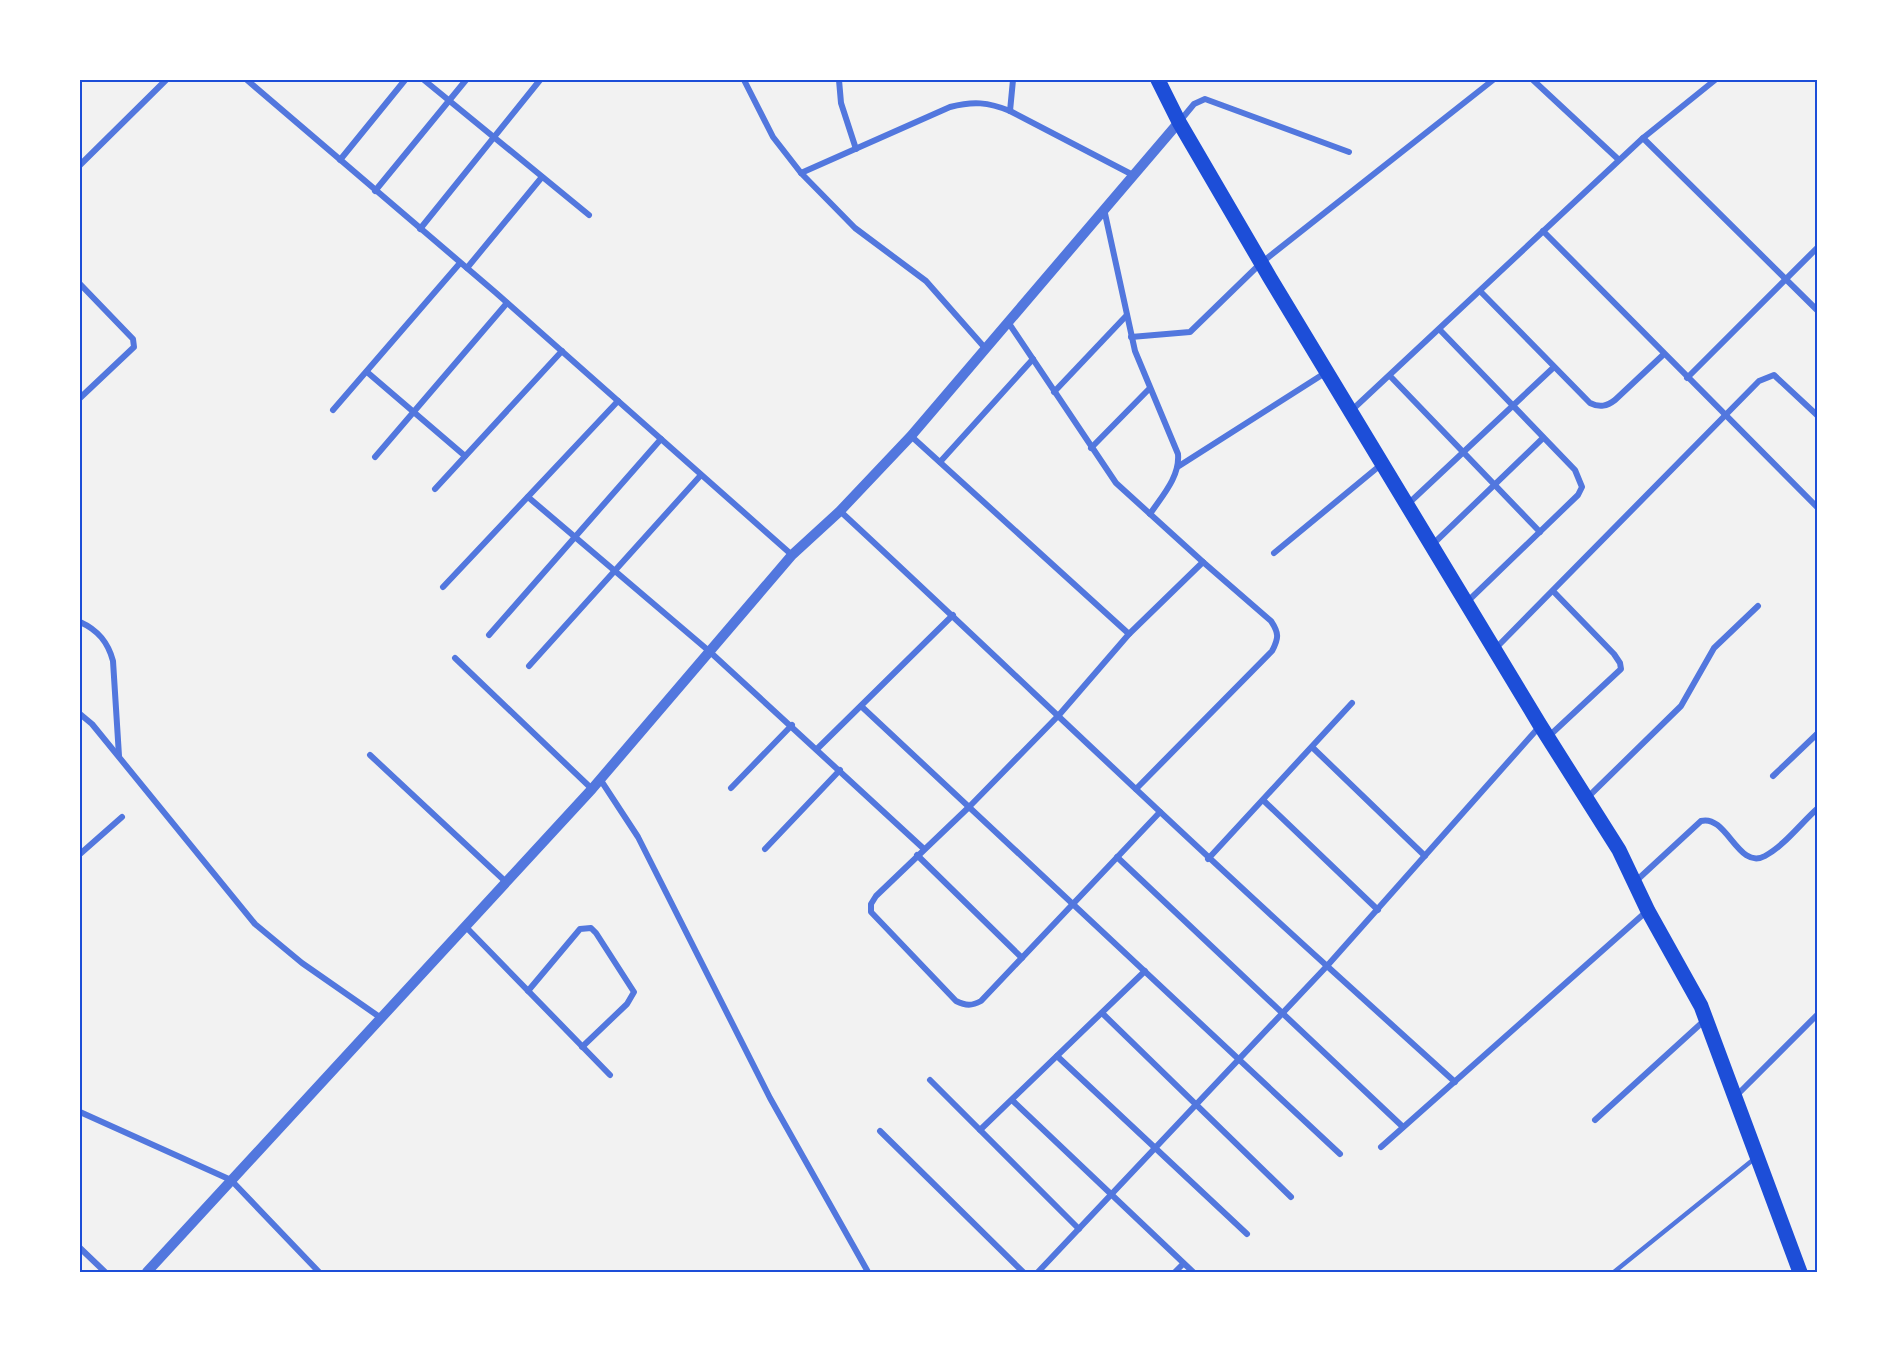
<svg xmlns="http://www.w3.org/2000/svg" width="1897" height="1352" font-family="'Work Sans',sans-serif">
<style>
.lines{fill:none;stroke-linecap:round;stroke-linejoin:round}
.service{stroke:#5277de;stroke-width:4.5}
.minor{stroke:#5277de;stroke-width:6}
.tertiary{stroke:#5277de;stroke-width:10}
.primary{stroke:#1d4ed8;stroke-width:15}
.neatline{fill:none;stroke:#1d4ed8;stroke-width:2}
</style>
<rect width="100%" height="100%" fill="#f2f2f2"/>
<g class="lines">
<polyline class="service" points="1614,1272 1754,1159"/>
<g class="minor">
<polyline points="247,80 495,292 792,555"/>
<polyline points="424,80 589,215"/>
<polyline points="744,80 773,137 801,173 855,228 926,281 985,348"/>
<polyline points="839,80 841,103 856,149"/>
<polyline points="1533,80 1619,160"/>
<polyline points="1010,111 1013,80"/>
<polyline points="1180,121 1194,104 1205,99 1349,152"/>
<polyline points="1643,138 1818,311"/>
<polyline points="340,160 405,80"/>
<polyline points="80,165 166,80"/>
<path d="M801,173L950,107C973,101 988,102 1010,111L1133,175"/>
<polyline points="375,191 466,80"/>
<path d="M1104,209L1135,351L1178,454C1180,477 1162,496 1150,514"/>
<polyline points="420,229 540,80"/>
<polyline points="1543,231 1818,508"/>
<polyline points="467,268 542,177"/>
<polyline points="80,284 133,339 134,347 80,398"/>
<path d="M1480,291L1590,403C1600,408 1607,406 1615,400L1664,354"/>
<path d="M1008,322L1116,483L1203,562L1129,634L1059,715L969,807L876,896L871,904V912L956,1001C966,1006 972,1006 981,1001L1160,812"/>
<polyline points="1440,330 1575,470 1582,487 1578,495 1467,602"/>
<polyline points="1131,337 1190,332 1261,263 1493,80"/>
<polyline points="367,372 465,456"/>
<polyline points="1390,376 1540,532"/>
<polyline points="1687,378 1818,247"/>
<polyline points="1054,392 1126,316"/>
<polyline points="333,410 460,263"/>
<polyline points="1352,410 1643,138 1715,80"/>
<polyline points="911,436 1129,634"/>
<polyline points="1091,448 1149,389"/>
<polyline points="375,457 507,303"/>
<polyline points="940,462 1033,359"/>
<polyline points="1179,466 1325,373"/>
<polyline points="435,489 562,351"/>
<polyline points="528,497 709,651 924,849"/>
<polyline points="1408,504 1554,367"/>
<path d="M840,511C1003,662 1162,817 1327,966L1540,726"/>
<polyline points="1432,545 1543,438"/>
<polyline points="1274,553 1383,463"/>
<polyline points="443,587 618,401"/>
<path d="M80,622C98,630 108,642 113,661L119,756"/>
<polyline points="489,635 661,439"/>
<polyline points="1496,648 1759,381 1774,375 1818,416"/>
<polyline points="455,658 592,789"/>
<polyline points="529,666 701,475"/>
<polyline points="861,706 1340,1154"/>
<polyline points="80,714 92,724 255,924 302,963 381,1018"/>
<polyline points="1548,737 1621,669 1620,663 1614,654 1553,591"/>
<polyline points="1312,747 1425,856"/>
<polyline points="817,749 953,615"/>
<polyline points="370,755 506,882"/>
<polyline points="1773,776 1818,733"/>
<polyline points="600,779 638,837 770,1098 868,1272"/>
<polyline points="731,788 792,725"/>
<path d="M1136,789L1272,651C1279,638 1279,633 1271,621L1203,562"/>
<polyline points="1587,798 1681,706 1714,648 1758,606"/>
<polyline points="1263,800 1378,910"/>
<polyline points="765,849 840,770"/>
<polyline points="80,854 122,817"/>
<polyline points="917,855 1022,958"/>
<polyline points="1117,857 1403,1127"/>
<polyline points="1208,859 1352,703"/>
<path d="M1636,881L1701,821C1727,814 1738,871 1765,856C1785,845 1801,823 1818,808"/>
<polyline points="465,926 610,1075"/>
<polyline points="528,991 580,929 591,928 596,933 634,992 627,1004 582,1047"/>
<polyline points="1102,1013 1291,1197"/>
<polyline points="1057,1056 1247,1234"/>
<polyline points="930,1080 1079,1229"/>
<polyline points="1735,1097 1818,1014"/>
<polyline points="1012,1100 1193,1272"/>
<polyline points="80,1112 231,1180 319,1272"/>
<polyline points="1595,1120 1706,1019"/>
<polyline points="980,1130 1145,971"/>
<polyline points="880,1131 1023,1272"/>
<polyline points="1381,1147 1647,911"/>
<polyline points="80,1248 105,1272"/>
<polyline points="1038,1272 1327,966 1455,1082"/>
<polyline points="1175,1272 1183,1264"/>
</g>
<polyline class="tertiary" points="147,1272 592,789 792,555 840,511 911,436 1179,122"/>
<polyline class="primary" points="1158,80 1179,122 1270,278 1540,725 1619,850 1648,911 1701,1006 1800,1272"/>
</g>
<rect width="1897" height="1352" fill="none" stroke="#ffffff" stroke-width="162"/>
<rect x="81" y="81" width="1735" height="1190" class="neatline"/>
</svg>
